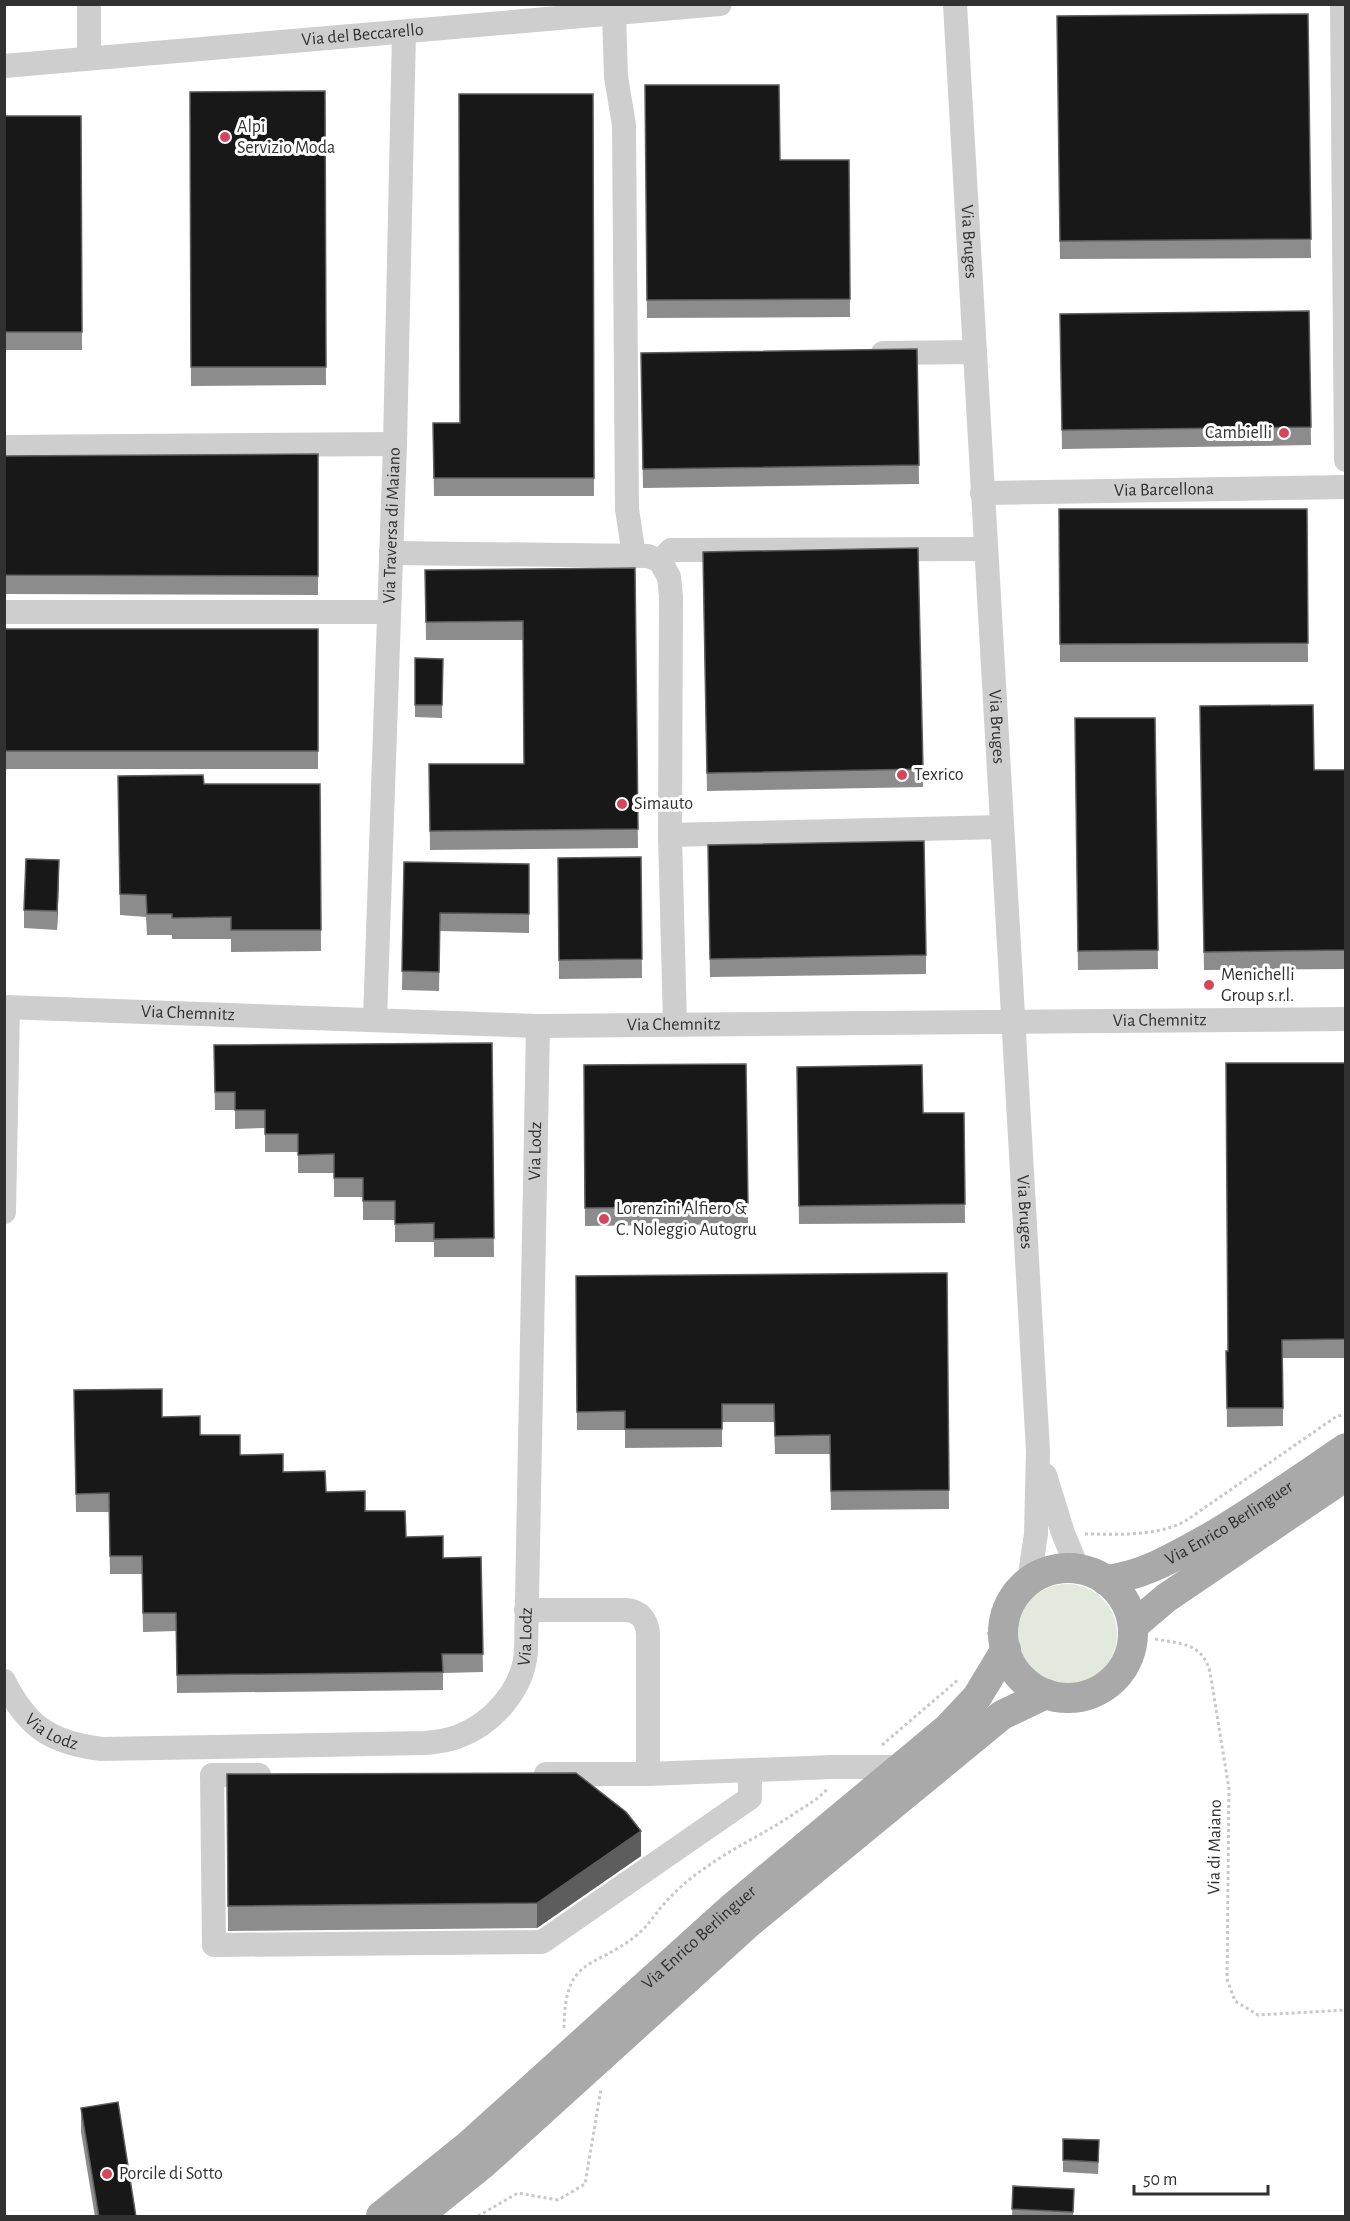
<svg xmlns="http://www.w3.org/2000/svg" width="1350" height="2221" font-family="'Alegreya Sans',sans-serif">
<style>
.green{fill:#e4e9dd}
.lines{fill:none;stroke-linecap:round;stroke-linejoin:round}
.path{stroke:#c8c8c8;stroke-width:3;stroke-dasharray:3 3;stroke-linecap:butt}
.minor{stroke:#cecece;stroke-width:24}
.major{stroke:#a9a9a9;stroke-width:30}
.wall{fill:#8c8c8c}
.shaded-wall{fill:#5d5d5d}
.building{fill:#181818;stroke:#5d5d5d;stroke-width:1.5}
.poi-dot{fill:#d4465b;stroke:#fff;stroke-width:2}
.labels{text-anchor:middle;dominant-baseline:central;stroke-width:6;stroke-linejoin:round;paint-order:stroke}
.street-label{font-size:18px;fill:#313131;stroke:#fff}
.poi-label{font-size:18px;fill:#313131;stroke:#fff;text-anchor:start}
</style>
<rect width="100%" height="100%" fill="#fff"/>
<circle class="green" cx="1067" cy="1634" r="50"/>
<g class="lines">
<g class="path">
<path d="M1085,1534C1119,1534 1152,1537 1184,1522L1337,1416L1346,1415"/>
<polyline points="988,1635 993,1608 1009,1581"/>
<path d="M1155,1639C1180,1644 1202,1642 1210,1672L1229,1789L1227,1979L1235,2001L1258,2015L1346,2010"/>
<polyline points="882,1745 959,1679"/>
<path d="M564,2028C565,1955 592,1971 637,1935C648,1926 655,1914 664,1904C676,1890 690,1878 705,1868C734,1847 766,1833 795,1813C807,1805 819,1799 828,1788"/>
<polyline points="478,2216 518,2193 558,2200 585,2184 601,2089"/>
</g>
<g class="minor">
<path id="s1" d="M955,4L1038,1451L1036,1534L1029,1581"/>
<polyline points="1342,4 1346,460"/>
<polyline points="614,14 616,77 624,125 627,509 634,556"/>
<polyline points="89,58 89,4"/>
<path id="s2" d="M4,66L720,4"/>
<polyline points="883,353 975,352"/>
<polyline points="4,447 395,444"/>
<path id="s3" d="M982,493L1346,487"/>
<polyline points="391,553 648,556 660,561 669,577 671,596 670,835 675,1024"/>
<polyline points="660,561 671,550 985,549"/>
<polyline points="4,612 389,612"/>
<polyline points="670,835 1002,827"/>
<path id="s4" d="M4,1007L538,1026L1346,1019"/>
<path id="s5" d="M375,1019L395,444L404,32"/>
<polyline points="4,1212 8,1007"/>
<polyline points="1045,1475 1063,1533 1078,1569"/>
<path d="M526,1610H626C640,1611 647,1620 648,1634V1774L832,1767H903"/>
<path id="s6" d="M4,1681C27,1727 51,1743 102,1749L425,1743C436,1742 447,1741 457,1737C493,1724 523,1689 526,1652L538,1026"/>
<polyline points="546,1774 648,1774"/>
<polyline points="259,1775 212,1775 214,1945 542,1942 750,1798 750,1770"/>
</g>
<g class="major">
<circle cx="1068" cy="1633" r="65"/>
<path id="s7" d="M1105,1580C1143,1576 1174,1557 1207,1539C1255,1511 1300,1479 1346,1448"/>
<polyline points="1133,1626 1166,1598 1346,1476"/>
<path id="s8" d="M381,2216L469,2145L734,1906L948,1728L977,1697L1006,1649"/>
<polyline points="418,2216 484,2163 750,1922 1002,1715 1046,1694"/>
</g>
</g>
<g class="wall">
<polygon points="1308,14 1311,258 1060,259 1057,16"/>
<polygon points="645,85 780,160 849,160 850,317 647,318"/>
<polygon points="325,91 326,385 191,386 190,92"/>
<polygon points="593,94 594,496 434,496 433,423 460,423"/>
<polygon points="4,116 81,116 82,350 4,350"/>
<polygon points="1309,311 1311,445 1062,449 1060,314"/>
<polygon points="917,349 919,484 643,488 641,353"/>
<polygon points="318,454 318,595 4,594 4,456"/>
<polygon points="1059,509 1307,509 1308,662 1060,662"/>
<polygon points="635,568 638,848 430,850 429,764 524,764 523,640 426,640 425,570"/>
<polygon points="703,570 923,769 923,787 707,791"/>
<rect x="4" y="629" width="314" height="140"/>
<polygon points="415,658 443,659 442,718 415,717"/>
<polygon points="1200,706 1314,770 1346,770 1346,969 1204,970"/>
<polygon points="1075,718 1155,718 1158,969 1078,970"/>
<polygon points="118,776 204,784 320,784 321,951 231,952 231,939 172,939 172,935 147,935 146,917 120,915"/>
<polygon points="641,857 642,978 559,979 558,858"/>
<polygon points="404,862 529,864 529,933 440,931 439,991 402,990"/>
<polygon points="708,863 926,955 926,974 710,977"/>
<polygon points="59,879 57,930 24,928 24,910"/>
<polygon points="492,1043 494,1257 434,1257 434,1242 395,1242 395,1220 363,1220 363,1197 334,1197 334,1173 298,1173 298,1152 265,1152 265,1128 235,1129 235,1110 215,1110 214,1045"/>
<polygon points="1346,1063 1346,1358 1283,1358 1283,1426 1227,1427 1226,1351 1228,1351"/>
<polygon points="746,1064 748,1224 585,1226 584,1065"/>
<polygon points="797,1067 923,1113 964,1113 965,1223 799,1224"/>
<polygon points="947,1273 949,1509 831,1510 830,1454 775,1454 774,1422 722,1422 722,1447 625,1448 625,1430 577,1430 576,1276"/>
<polygon points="74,1390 162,1417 240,1455 283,1472 365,1511 406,1537 443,1558 481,1557 483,1672 443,1673 443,1690 177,1693 176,1631 143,1632 142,1574 110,1574 109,1512 76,1512"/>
<polygon points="227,1774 641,1856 537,1928 228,1931"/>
<polygon points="81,2108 136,2217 95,2217 81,2132"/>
<polygon points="1063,2139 1099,2153 1098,2174 1063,2172"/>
<polygon points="1013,2186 1074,2189 1073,2217 1012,2217"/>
</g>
<g class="shaded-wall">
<polygon points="59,860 59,879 57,930 57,911"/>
<polygon points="641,1831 641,1856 537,1928 537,1903"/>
</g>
<g class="building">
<polygon points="1308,14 1311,239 1060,241 1057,16"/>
<polygon points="645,85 779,85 780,160 849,160 850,299 647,300"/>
<polygon points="325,91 326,367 191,367 190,92"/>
<polygon points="459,94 593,94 594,478 434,478 433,423 460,423"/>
<polygon points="4,116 81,116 82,332 4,332"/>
<polygon points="1309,311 1311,427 1062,430 1060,314"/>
<polygon points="917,349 919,465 643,469 641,353"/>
<polygon points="318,454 318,576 4,575 4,456"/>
<polygon points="1059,509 1307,509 1308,643 1060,644"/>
<polygon points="918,548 923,769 707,773 703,552"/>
<polygon points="635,568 638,829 430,831 429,764 524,764 523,621 426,622 425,570"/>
<rect x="4" y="629" width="314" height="122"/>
<polygon points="415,658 443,659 442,705 415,705"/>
<polygon points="1313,705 1314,770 1346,770 1346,950 1204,952 1200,706"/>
<polygon points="1075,718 1155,718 1158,950 1078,951"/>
<polygon points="203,775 204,784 320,784 321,930 231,930 231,917 172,918 172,914 147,914 146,895 120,894 118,776"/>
<polygon points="924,841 926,955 710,959 708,845"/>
<polygon points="641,857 642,959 559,960 558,858"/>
<polygon points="26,859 59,860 57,911 24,910"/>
<polygon points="404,862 529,864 529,914 440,913 439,972 402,971"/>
<polygon points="492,1043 494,1238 434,1239 434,1223 395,1224 395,1201 363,1201 363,1178 334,1178 334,1154 298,1155 298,1134 265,1134 265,1110 235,1110 235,1092 215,1092 214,1045"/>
<polygon points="1226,1063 1346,1063 1346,1339 1282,1340 1283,1408 1227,1408 1226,1351 1228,1351"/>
<polygon points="746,1064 748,1206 585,1208 584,1065"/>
<polygon points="922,1065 923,1113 964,1113 965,1204 799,1206 797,1067"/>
<polygon points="947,1273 949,1490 831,1491 830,1435 775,1436 774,1404 722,1404 722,1429 625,1429 625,1411 577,1412 576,1276"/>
<polygon points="162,1389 162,1417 200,1416 200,1435 240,1435 240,1455 283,1454 283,1472 325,1471 326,1492 365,1491 365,1511 405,1511 406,1537 443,1536 443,1558 481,1557 483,1654 442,1654 443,1672 177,1675 176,1613 143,1613 142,1556 110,1556 109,1493 76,1494 74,1390"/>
<polygon points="576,1773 626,1812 641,1831 537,1903 228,1906 227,1774"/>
<polygon points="118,2102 136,2217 99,2217 81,2108"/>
<polygon points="1063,2139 1099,2140 1098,2162 1063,2160"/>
<polygon points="1013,2186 1074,2189 1073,2212 1012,2209"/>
</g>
<g class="poi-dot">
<circle cx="225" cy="137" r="6"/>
<circle cx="1284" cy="433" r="6"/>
<circle cx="902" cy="775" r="6"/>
<circle cx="622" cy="804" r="6"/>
<circle cx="1209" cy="985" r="6"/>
<circle cx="604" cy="1219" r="6"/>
<circle cx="107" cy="2174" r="6"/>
</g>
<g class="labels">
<g class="street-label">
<text stroke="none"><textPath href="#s2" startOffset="360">Via del Beccarello</textPath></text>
<text stroke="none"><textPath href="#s1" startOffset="238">Via Bruges</textPath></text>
<text stroke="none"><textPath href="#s3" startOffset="182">Via Barcellona</textPath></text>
<text stroke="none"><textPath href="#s5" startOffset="494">Via Traversa di Maiano</textPath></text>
<text stroke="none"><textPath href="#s1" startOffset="724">Via Bruges</textPath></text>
<text stroke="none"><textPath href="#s4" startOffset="184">Via Chemnitz</textPath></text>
<text stroke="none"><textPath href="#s4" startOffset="1156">Via Chemnitz</textPath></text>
<text stroke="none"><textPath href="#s4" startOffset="670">Via Chemnitz</textPath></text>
<text stroke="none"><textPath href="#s6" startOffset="1098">Via Lodz</textPath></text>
<text stroke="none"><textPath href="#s1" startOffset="1210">Via Bruges</textPath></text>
<text stroke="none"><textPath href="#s7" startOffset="138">Via Enrico Berlinguer</textPath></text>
<text stroke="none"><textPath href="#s6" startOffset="612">Via Lodz</textPath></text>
<text stroke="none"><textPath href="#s6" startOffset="72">Via Lodz</textPath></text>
<text transform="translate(1215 1847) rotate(-89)">Via di Maiano</text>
<text stroke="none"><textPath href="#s8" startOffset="423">Via Enrico Berlinguer</textPath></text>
</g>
<g class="poi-label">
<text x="237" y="127">Alpi<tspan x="237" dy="21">Servizio Moda</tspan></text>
<text x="1272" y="433" text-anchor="end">Cambielli</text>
<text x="914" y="775">Texrico</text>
<text x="634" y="804">Simauto</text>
<text x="1221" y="975">Menichelli<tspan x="1221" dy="21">Group s.r.l.</tspan></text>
<text x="616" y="1209">Lorenzini Alfiero &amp;<tspan x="616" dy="21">C. Noleggio Autogru</tspan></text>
<text x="119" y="2174">Porcile di Sotto</text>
</g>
</g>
<rect width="1350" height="2221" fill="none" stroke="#313131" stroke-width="12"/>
<path d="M1134 2185v9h134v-9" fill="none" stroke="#313131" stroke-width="3"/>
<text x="1143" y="2185" font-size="18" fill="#313131" stroke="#ffffff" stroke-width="4.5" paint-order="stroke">50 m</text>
</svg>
